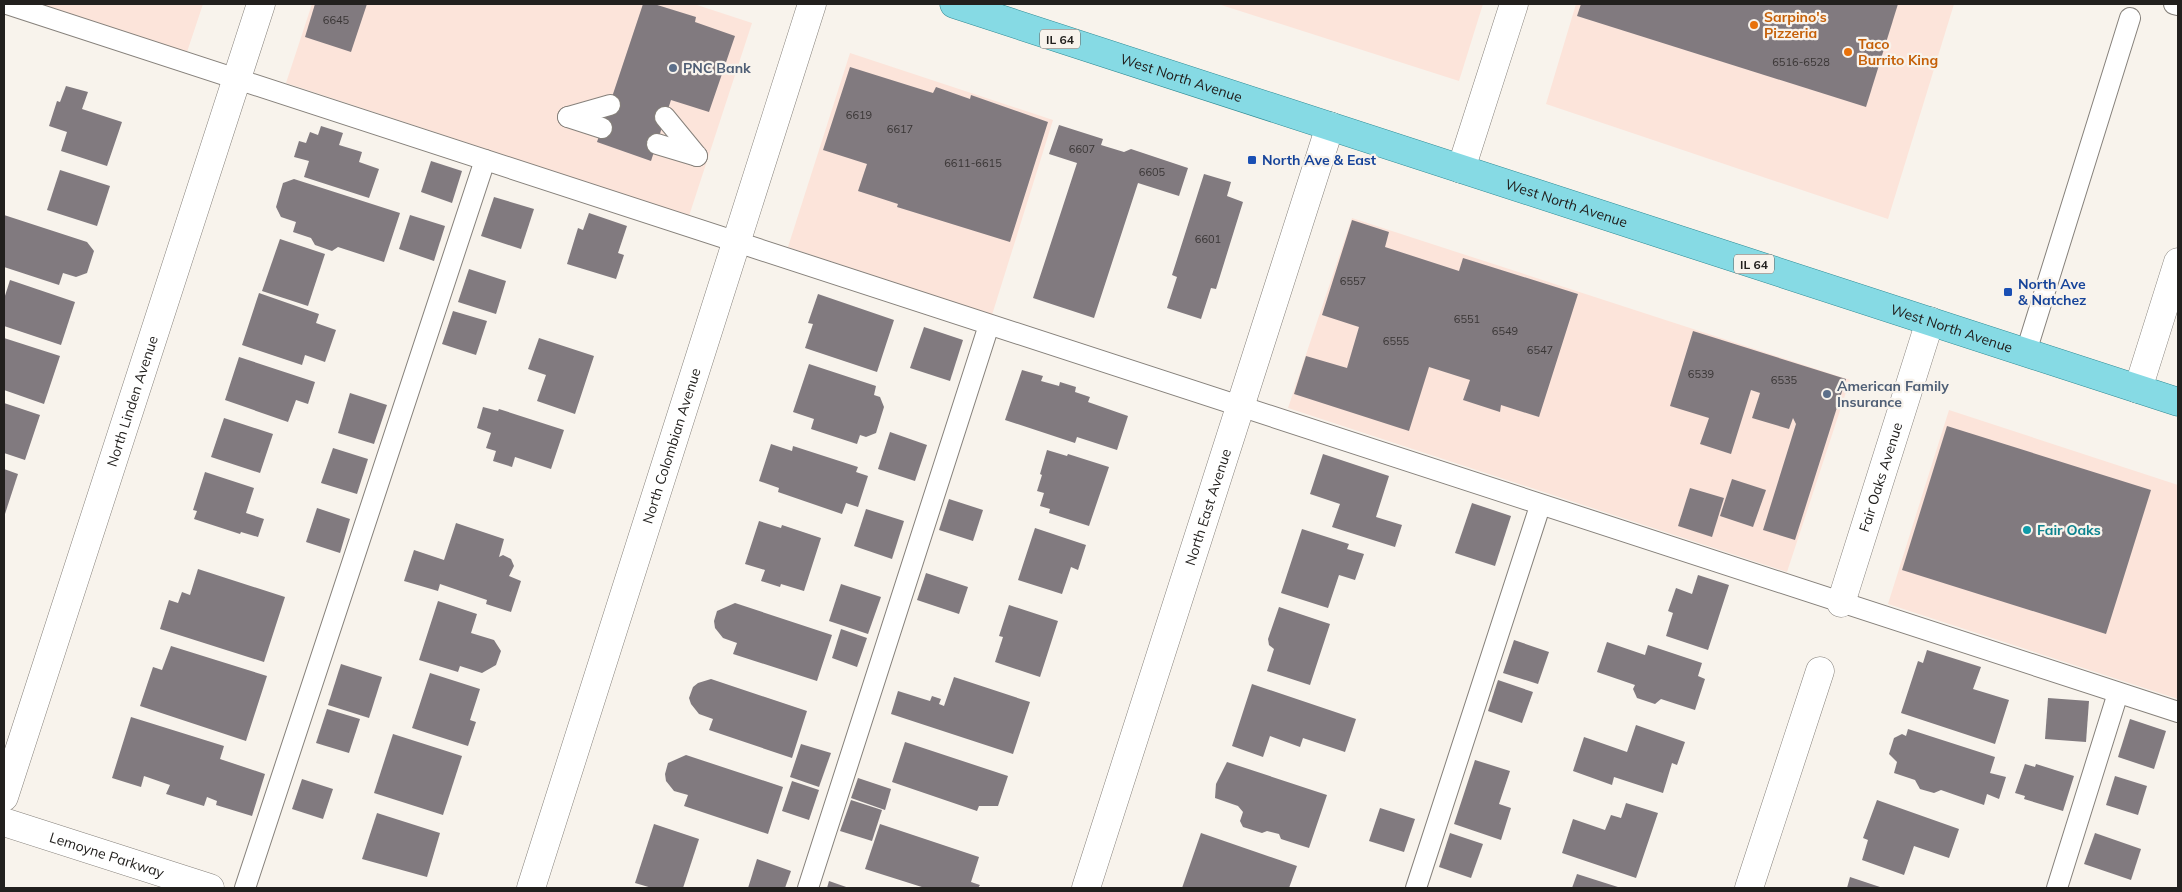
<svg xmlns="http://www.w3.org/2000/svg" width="2182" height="892" font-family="Mulish,sans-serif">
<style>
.commercial{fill:#fce4da}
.building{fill:#817a7f}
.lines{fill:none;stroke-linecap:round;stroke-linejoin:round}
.service-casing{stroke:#86817b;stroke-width:22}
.minor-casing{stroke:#86817b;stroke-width:29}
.primary-casing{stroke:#2e8993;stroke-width:29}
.service{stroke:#fff;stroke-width:20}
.minor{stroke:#fff;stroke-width:28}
.primary{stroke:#86dae4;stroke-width:28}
.food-dot{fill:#e8710a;stroke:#f8f3ec;stroke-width:2}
.service-dot{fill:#5c6f8a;stroke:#f8f3ec;stroke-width:2}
.transit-dot{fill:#1a4fb4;stroke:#f8f3ec;stroke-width:2}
.culture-dot{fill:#0f9aa8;stroke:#f8f3ec;stroke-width:2}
.labels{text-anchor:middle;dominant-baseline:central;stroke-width:4.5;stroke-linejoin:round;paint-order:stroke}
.number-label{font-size:11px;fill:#3a3636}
.shield{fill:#f8f3ec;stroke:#625f5c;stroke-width:1}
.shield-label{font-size:12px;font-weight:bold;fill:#22201e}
.food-label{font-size:14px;font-weight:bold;fill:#c56008;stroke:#f8f3ec;text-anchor:start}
.service-label{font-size:14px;font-weight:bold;fill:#4e5e75;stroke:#f8f3ec;text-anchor:start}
.street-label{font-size:14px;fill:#22201e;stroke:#f8f3ec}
.transit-label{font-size:14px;font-weight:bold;fill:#164399;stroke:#f8f3ec;text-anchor:start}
.culture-label{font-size:14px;font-weight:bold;fill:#0d838f;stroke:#f8f3ec;text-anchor:start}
</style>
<rect width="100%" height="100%" fill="#f8f3ec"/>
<g class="commercial">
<polygon points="39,4 203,4 187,52"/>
<polygon points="312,4 694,4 752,23 689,216 286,83"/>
<polygon points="1218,4 1483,4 1459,81"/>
<polygon points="1576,4 1954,4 1888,219 1546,104"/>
<polygon points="850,53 1053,120 992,315 788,247"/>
<polygon points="1352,218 1850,380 1787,572 1288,408"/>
<polygon points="1949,410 2178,485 2178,699 1888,604"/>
</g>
<g class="building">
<polygon points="315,4 367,4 351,52 305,37"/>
<polygon points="643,4 654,4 696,17 695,22 735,36 709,112 671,100 651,161 597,142"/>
<polygon points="1581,4 1898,4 1866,107 1577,16"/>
<polygon points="850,67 933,93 936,87 970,99 971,95 1048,122 1010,242 897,207 898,204 858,191 867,164 823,150"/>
<polygon points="66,86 88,92 82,109 122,122 107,166 61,151 67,132 49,126 57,101 60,102"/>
<polygon points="1059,125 1103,139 1101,145 1124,152 1131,149 1188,168 1179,196 1138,183 1094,318 1033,298 1077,163 1049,154"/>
<polygon points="321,126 343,133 339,145 362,152 359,162 379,169 369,198 304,177 309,161 294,157 299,141 306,143 310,132 318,135"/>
<polygon points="431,161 462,171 452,203 421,192"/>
<polygon points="60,170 110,186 97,226 47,210"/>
<polygon points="1204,174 1231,182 1227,196 1243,202 1216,289 1211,288 1201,319 1167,308 1177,277 1172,275"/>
<polygon points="294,179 400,213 384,262 338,247 332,251 315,245 311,238 293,232 296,222 281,217 276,207 283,183"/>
<polygon points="494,197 534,209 521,249 481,236"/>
<polygon points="589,213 627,226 618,253 624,255 616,279 567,264 578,228 583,230"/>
<polygon points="4,215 87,242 94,251 87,273 76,277 63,273 59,285 4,267"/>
<polygon points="410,215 445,226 434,261 399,249"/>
<polygon points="1352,220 1389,232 1385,247 1459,271 1463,258 1578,294 1539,417 1501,405 1500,412 1463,400 1470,380 1429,367 1409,431 1294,394 1306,356 1347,368 1359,327 1322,315"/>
<polygon points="280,239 325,254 308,306 262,291"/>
<polygon points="469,269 506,281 496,314 458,302"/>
<polygon points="10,280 75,302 61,345 4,326 4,299"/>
<polygon points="259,293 319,314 316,323 336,330 325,362 305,355 302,365 242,345"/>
<polygon points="818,294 894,320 877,372 805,348 813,324 808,323"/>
<polygon points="453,311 487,321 476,355 442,344"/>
<polygon points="924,327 963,340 950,381 910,368"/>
<polygon points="1693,331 1846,379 1795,540 1763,530 1796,424 1793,418 1789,429 1752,418 1760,393 1751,390 1731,454 1700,444 1709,418 1670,406"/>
<polygon points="4,338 60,356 44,404 4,390"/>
<polygon points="539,338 594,356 575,414 537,401 546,375 528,369"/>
<polygon points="239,357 315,382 308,404 296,400 288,422 225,400"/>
<polygon points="809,364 876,386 874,395 880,397 884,407 876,433 866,437 860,435 857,444 811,429 814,419 793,412"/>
<polygon points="1022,370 1043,376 1041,381 1059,386 1060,382 1076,387 1075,392 1090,397 1088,402 1128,416 1117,450 1077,437 1075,443 1005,420"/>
<polygon points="350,393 387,405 374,444 338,433"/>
<polygon points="4,403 40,415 25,460 4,453"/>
<polygon points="483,407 498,411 499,409 564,430 551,469 515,457 512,467 493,461 496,451 486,448 491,433 477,428"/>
<polygon points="224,418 273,434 260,473 211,457"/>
<polygon points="1947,426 2151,490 2106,634 1902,570"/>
<polygon points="890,432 927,445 915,481 878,469"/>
<polygon points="771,444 792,451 793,446 858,467 856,472 868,476 858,507 846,503 842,514 778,492 779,488 759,481"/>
<polygon points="333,448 368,459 357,494 321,483"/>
<polygon points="1047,450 1067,456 1068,454 1109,467 1089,526 1049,513 1050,509 1040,506 1044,493 1037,491 1042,475 1040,474"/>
<polygon points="1323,454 1389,476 1376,517 1402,525 1395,547 1332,527 1340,504 1310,494"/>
<polygon points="4,469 18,474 4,517"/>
<polygon points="205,472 254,488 246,513 264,519 258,537 241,532 240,534 194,519 197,511 193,510"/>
<polygon points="1732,479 1766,490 1753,527 1720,516"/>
<polygon points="1690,488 1724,498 1712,537 1678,526"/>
<polygon points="949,499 983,510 973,541 939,530"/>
<polygon points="1472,503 1511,516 1495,566 1455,553"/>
<polygon points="317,508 350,519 340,553 306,542"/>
<polygon points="866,509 904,521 892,559 854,546"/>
<polygon points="759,521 781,528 782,525 821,538 804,591 781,584 780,587 761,581 765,570 745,564"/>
<polygon points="456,523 504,539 499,557 503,555 511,559 514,566 509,576 521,581 511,612 486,604 487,600 440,584 438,591 404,581 414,550 444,560"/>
<polygon points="1035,528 1086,545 1078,570 1071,567 1062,594 1018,580"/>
<polygon points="1302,529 1349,544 1347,549 1364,554 1355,580 1339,575 1328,608 1281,593"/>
<polygon points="198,569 285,597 264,662 160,629 169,600 178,603 182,592 190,595"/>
<polygon points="926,573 968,587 959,614 917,600"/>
<polygon points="1698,575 1729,585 1708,650 1666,636 1673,613 1668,611 1676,588 1692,594"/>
<polygon points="841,584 881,597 868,634 829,621"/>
<polygon points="438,601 477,614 471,633 494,640 501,651 496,665 482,673 460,666 458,672 419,660"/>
<polygon points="735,603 832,635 817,681 733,654 737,643 723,638 715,628 714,621 717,611"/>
<polygon points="1009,605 1058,621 1040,677 995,662 1003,637 999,636"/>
<polygon points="1279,607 1330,624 1310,685 1267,671 1274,649 1269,645 1268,639"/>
<polygon points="841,629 867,638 857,667 832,658"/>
<polygon points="1514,640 1549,652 1538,684 1503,673"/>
<polygon points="1607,642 1645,655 1648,645 1702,663 1698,676 1705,679 1695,710 1661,699 1655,704 1637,698 1633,689 1635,685 1597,672"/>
<polygon points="171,646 267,676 246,741 140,706 153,667 162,670"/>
<polygon points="1927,650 1981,667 1973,689 2009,700 1995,744 1901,713 1918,661 1923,663"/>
<polygon points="341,664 382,677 369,718 328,705"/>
<polygon points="430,673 480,689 470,720 476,722 468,746 412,728"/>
<polygon points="954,677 1030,702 1013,754 891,714 898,691 930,701 932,696 941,699 939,704 944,706"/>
<polygon points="711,679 807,711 792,758 709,730 713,719 699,714 691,704 689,698 693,687 698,683"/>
<polygon points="1498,680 1533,692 1522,723 1488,711"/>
<polygon points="1252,684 1356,719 1345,752 1303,738 1300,747 1270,736 1263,757 1232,746"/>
<polygon points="2048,698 2089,701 2086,742 2045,739"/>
<polygon points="327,709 360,719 349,753 316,743"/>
<polygon points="131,717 224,746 220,759 265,774 252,816 216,805 217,801 207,797 204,806 166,794 170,785 144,776 141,787 112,778"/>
<polygon points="2130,719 2166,731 2154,769 2118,757"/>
<polygon points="1636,725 1685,742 1677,765 1672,763 1663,793 1614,777 1612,785 1573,771 1584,737 1627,752"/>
<polygon points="1908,729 1995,757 1990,773 2006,777 1999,799 1987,794 1984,805 1941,790 1934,793 1920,789 1915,780 1894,773 1897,762 1889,754 1894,738 1902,734 1906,736"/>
<polygon points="393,734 462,756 443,815 374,793"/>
<polygon points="905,742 1008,776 998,806 979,806 977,811 892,782"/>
<polygon points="801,744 831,753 819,787 790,777"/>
<polygon points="686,755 783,787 768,834 684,806 688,795 674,791 666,781 665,774 668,763"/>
<polygon points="1475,760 1510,771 1499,804 1511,808 1501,840 1454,824"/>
<polygon points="1227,762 1327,795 1309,848 1281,839 1279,834 1267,831 1262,833 1243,827 1240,821 1243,812 1238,806 1215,798 1216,784"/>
<polygon points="2025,764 2035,767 2036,764 2074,776 2063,811 2024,799 2025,796 2015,793"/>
<polygon points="2115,776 2147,786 2138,815 2106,805"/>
<polygon points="858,778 891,789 885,810 851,798"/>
<polygon points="302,779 333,789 323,819 292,809"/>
<polygon points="792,781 819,790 809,820 782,811"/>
<polygon points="851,800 882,810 872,841 840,831"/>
<polygon points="1877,800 1959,829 1949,858 1914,846 1904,875 1862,860 1868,840 1863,838"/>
<polygon points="1626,803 1658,813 1636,878 1562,853 1573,819 1605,830 1611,815 1621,818"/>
<polygon points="1380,808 1415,819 1404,852 1369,841"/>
<polygon points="377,813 440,833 427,877 362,859"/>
<polygon points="654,824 699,839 683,888 652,888 635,883"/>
<polygon points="880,824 979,857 971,882 980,885 978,888 925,888 865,869"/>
<polygon points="1201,833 1297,866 1289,888 1182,888"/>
<polygon points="1450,833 1483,844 1471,878 1439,867"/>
<polygon points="2095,833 2141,849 2131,880 2084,864"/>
<polygon points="757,859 791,871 785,888 748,888"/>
<polygon points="1577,874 1621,888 1572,888"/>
<polygon points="1850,877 1883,888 1847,888"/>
<polygon points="829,881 849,888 827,888"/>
</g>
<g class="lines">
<defs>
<g id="service">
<polyline points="7,4 2178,712"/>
<polyline points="2174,4 2178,5"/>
<polyline points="568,117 610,105"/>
<polyline points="568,117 602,128"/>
<polyline points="665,117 697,156"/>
<polyline points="657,144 697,156"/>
<polyline points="2026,352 2130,18"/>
<polyline points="245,888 485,160"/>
<polyline points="808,888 989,325"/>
<polyline points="1416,888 1540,506"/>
<polyline points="2057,888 2118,693"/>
</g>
<g id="minor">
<polyline points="1461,169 1514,4"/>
<polyline points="2138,389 2178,262"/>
<path id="s1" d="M1841,603L1930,321"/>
<path id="s2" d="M4,797L261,4"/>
<path id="s3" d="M4,822L210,888"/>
<path id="s4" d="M531,888L812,4"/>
<path id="s5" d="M1086,888L1330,126"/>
<polyline points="1749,888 1820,671"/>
</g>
<g id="primary">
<path id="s6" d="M954,4L2178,402"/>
</g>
</defs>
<use href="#service" class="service-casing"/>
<use href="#minor" class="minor-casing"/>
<use href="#primary" class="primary-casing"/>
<use href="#service" class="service"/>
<use href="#minor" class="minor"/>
<use href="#primary" class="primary"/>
</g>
<g class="food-dot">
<circle cx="1754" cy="25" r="5"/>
<circle cx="1848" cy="52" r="5"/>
</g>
<g class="service-dot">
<circle cx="673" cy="68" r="5"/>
<circle cx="1827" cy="394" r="5"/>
</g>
<g class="transit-dot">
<rect x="1247" y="155" width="10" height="10" rx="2.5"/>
<rect x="2003" y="287" width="10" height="10" rx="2.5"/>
</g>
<circle class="culture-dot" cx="2027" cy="530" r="5"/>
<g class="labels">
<g class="number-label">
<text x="336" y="20">6645</text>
<text x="1801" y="62">6516-6528</text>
<text x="859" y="115">6619</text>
<text x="900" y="129">6617</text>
<text x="1082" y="149">6607</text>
<text x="973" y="163">6611-6615</text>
<text x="1152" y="172">6605</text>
<text x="1208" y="239">6601</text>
<text x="1353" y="281">6557</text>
<text x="1467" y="319">6551</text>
<text x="1505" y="331">6549</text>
<text x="1396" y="341">6555</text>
<text x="1540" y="350">6547</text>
<text x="1701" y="374">6539</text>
<text x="1784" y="380">6535</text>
</g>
<g class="shield">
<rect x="1040" y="29.5" width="40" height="19" rx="4"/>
<rect x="1734" y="254.5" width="40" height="19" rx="4"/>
</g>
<g class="shield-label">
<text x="1060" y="39">IL 64</text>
<text x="1754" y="264">IL 64</text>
</g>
<g class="food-label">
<text x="1764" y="17">Sarpino's<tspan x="1764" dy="16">Pizzeria</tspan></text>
<text x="1858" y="44">Taco<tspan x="1858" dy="16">Burrito King</tspan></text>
</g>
<g class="service-label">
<text x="683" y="68">PNC Bank</text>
<text x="1837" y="386">American Family<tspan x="1837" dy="16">Insurance</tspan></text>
</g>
<g class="street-label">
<text stroke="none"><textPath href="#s6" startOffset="239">West North Avenue</textPath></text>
<text stroke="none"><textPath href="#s6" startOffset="644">West North Avenue</textPath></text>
<text stroke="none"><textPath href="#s6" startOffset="1049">West North Avenue</textPath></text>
<text stroke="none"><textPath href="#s2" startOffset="416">North Linden Avenue</textPath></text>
<text stroke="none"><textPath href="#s4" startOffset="464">North Colombian Avenue</textPath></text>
<text stroke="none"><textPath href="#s1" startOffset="132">Fair Oaks Avenue</textPath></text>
<text stroke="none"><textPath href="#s5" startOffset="400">North East Avenue</textPath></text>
<text stroke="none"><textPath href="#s3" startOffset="108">Lemoyne Parkway</textPath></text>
</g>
<g class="transit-label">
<text x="1262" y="160">North Ave &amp; East</text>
<text x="2018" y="284">North Ave<tspan x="2018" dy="16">&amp; Natchez</tspan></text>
</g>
<g class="culture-label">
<text x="2037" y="530">Fair Oaks</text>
</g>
</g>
<rect width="2182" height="892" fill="none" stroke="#22201e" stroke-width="10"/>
</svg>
